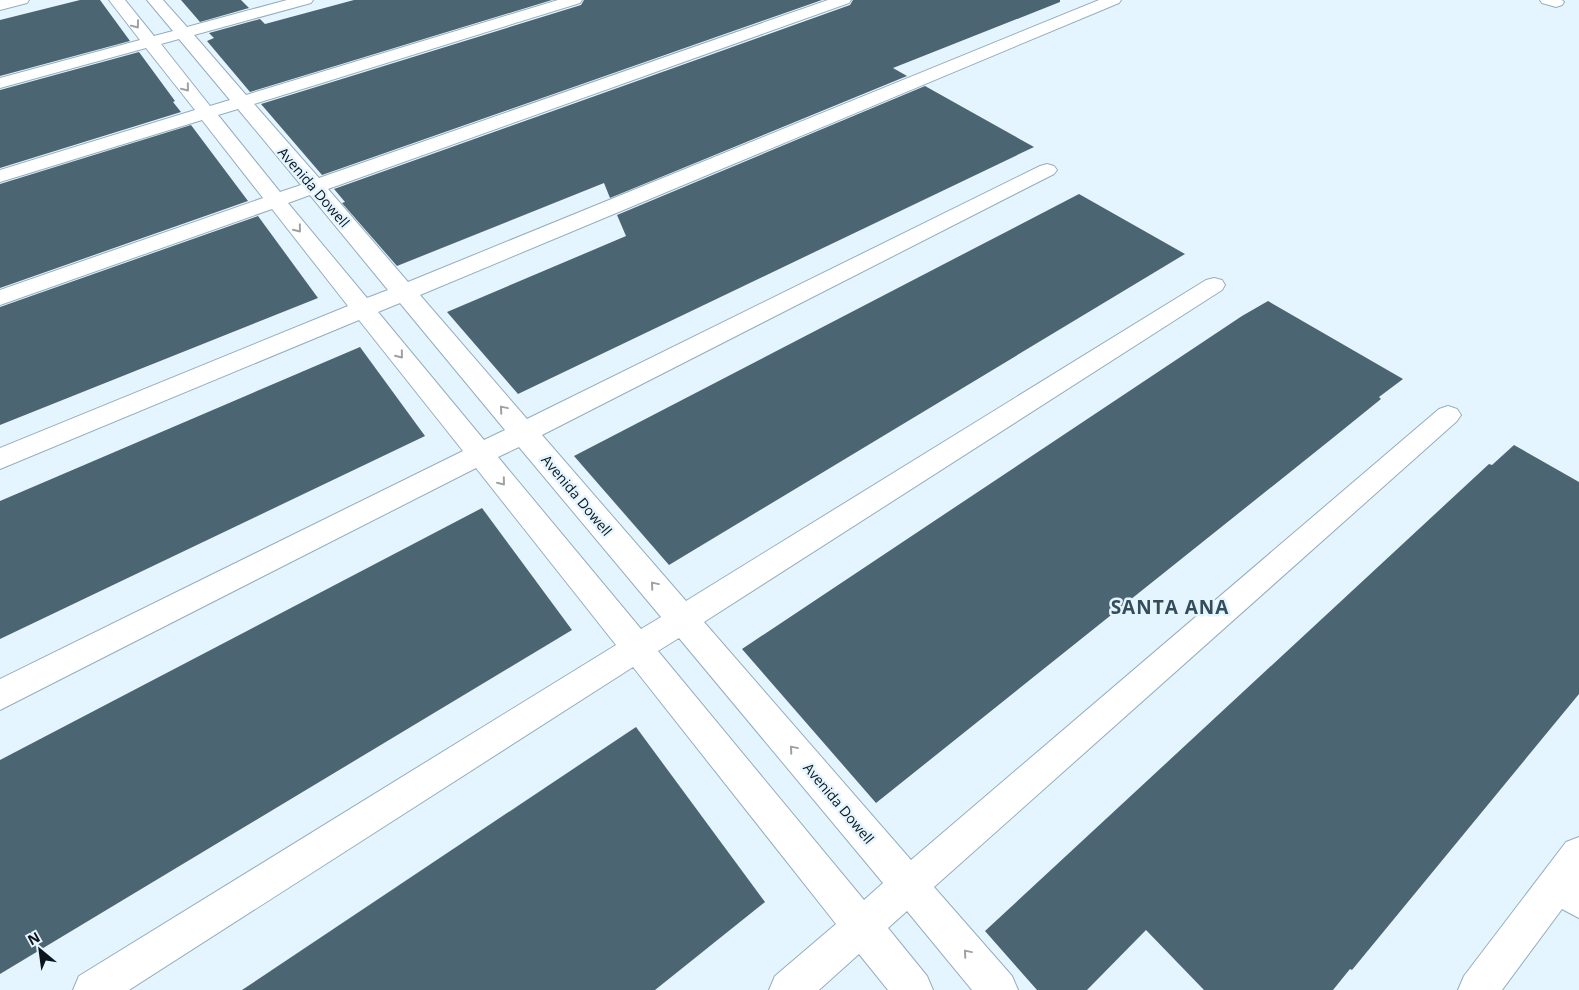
<svg xmlns="http://www.w3.org/2000/svg" width="1579" height="990" font-family="'Open Sans',sans-serif">
<style>
.building{fill:#4c6573}
.lines{fill:none;stroke-linecap:round;stroke-linejoin:round}
.minor-casing{stroke:#93aebe;stroke-width:2}
.minor{fill:#fff;fill-rule:evenodd}
.oneway{stroke:#9da1a4}
.labels{text-anchor:middle;dominant-baseline:central;stroke-width:5;stroke-linejoin:round;paint-order:stroke}
.street-label{font-size:14px;fill:#0b151b;stroke:#e4f5ff}
.district-label{font-size:19px;font-weight:bold;letter-spacing:1px;fill:#344d5a;stroke:#e4f5ff}
</style>
<rect width="100%" height="100%" fill="#e4f5ff"/>
<g class="building">
<polygon points="80,0 100,0 130,41 0,76 0,20"/>
<polygon points="181,0 241,0 249,8 200,22"/>
<polygon points="354,0 552,0 250,92 207,41 214,38 209,33 260,19 265,24"/>
<polygon points="584,0 822,0 322,175 261,104 581,5"/>
<polygon points="853,0 1060,0 1060,2 893,68 907,76 610,198 604,183 397,266 342,203 345,202 334,189 850,5"/>
<polygon points="139,52 175,101 173,102 181,112 0,168 0,90"/>
<polygon points="925,86 1034,147 518,394 447,312 626,236 617,215"/>
<polygon points="191,125 248,201 0,288 0,184"/>
<polygon points="1079,194 1185,254 669,565 574,456"/>
<polygon points="258,216 318,298 0,425 0,307"/>
<polygon points="1268,301 1403,379 1379,397 1381,399 1334,437 876,803 742,649 1242,316"/>
<polygon points="360,347 425,436 0,639 0,501"/>
<polygon points="1514,445 1579,482 1579,694 1352,970 1350,969 1333,990 1204,990 1146,930 1087,990 1037,990 985,931 1489,464 1492,465"/>
<polygon points="482,508 572,630 0,974 0,760"/>
<polygon points="636,727 765,902 655,990 242,990"/>
</g>
<g class="lines">
<defs>
<g id="minor">
<polygon points="0,0 29,0 27,3 0,10"/>
<path d="M109,0H125L154,36L173,31L147,0H163L187,27L287,0H313L311,3L194,35L246,95L558,0H582L580,3L254,104L319,178L828,0H851L849,3L328,189L408,282L1099,0H1121L1119,3L420,295L527,419L1040,166L1047,164L1054,166L1057,170L1054,174L542,435L686,601L1206,280L1214,278L1222,280L1225,285L1222,290L704,622L911,860L1439,409L1448,406L1457,409L1461,415L1457,421L934,887L1012,976L1018,990H972L907,911L888,928L927,976L933,990H888L859,954L819,990H769L775,976L836,924L633,667L129,990H73L79,976L616,645L476,468L0,710V679L463,451L359,320L0,469V448L348,306L272,209L0,305V290L263,198L202,120L0,182V170L195,110L146,48L0,88V78L140,40ZM179,39L230,100L210,106L161,44ZM238,109L301,185L280,192L218,115ZM310,195L388,290L367,298L288,203ZM400,303L505,430L484,440L378,312ZM519,447L661,617L641,629L498,457ZM679,638L883,883L864,900L658,651Z"/>
<polygon points="1540,0 1562,0 1564,2 1562,5 1556,7 1542,3"/>
<polygon points="1579,837 1579,918 1562,909 1502,990 1458,990 1464,976 1566,842"/>
</g>
</defs>
<use href="#minor" class="minor-casing"/>
<use href="#minor" class="minor"/>
</g>
<defs><path id="oneway-chevron" d="M-2-3.5L2.5 0L-2 3.5" fill="none" stroke-width="1.6" stroke-linecap="round" stroke-linejoin="round" transform="scale(1.25)"/></defs>
<g class="oneway">
<use href="#oneway-chevron" transform="translate(136 25) rotate(53)"/>
<use href="#oneway-chevron" transform="translate(186 88) rotate(51)"/>
<use href="#oneway-chevron" transform="translate(298 229) rotate(51)"/>
<use href="#oneway-chevron" transform="translate(400 355) rotate(51)"/>
<use href="#oneway-chevron" transform="translate(503 409) rotate(-130)"/>
<use href="#oneway-chevron" transform="translate(502 482) rotate(51)"/>
<use href="#oneway-chevron" transform="translate(654 585) rotate(-130)"/>
<use href="#oneway-chevron" transform="translate(793 749) rotate(-130)"/>
<use href="#oneway-chevron" transform="translate(967 953) rotate(-130)"/>
</g>
<g class="labels">
<g class="street-label">
<text transform="translate(314 187) rotate(49)">Avenida Dowell</text>
<text transform="translate(577 495) rotate(50)">Avenida Dowell</text>
<text transform="translate(839 803) rotate(50)">Avenida Dowell</text>
</g>
<g class="district-label">
<text x="1170" y="607">SANTA ANA</text>
</g>
</g>
<g transform="translate(40 950) rotate(331)" stroke="#e4f5ff" stroke-width="4" paint-order="stroke">
<path d="M0-4L9 19L0 12L-9 19Z" fill="#0b151b"/>
<text y="-8" font-size="14" font-weight="bold" text-anchor="middle" fill="#0b151b">N</text>
</g>
</svg>
